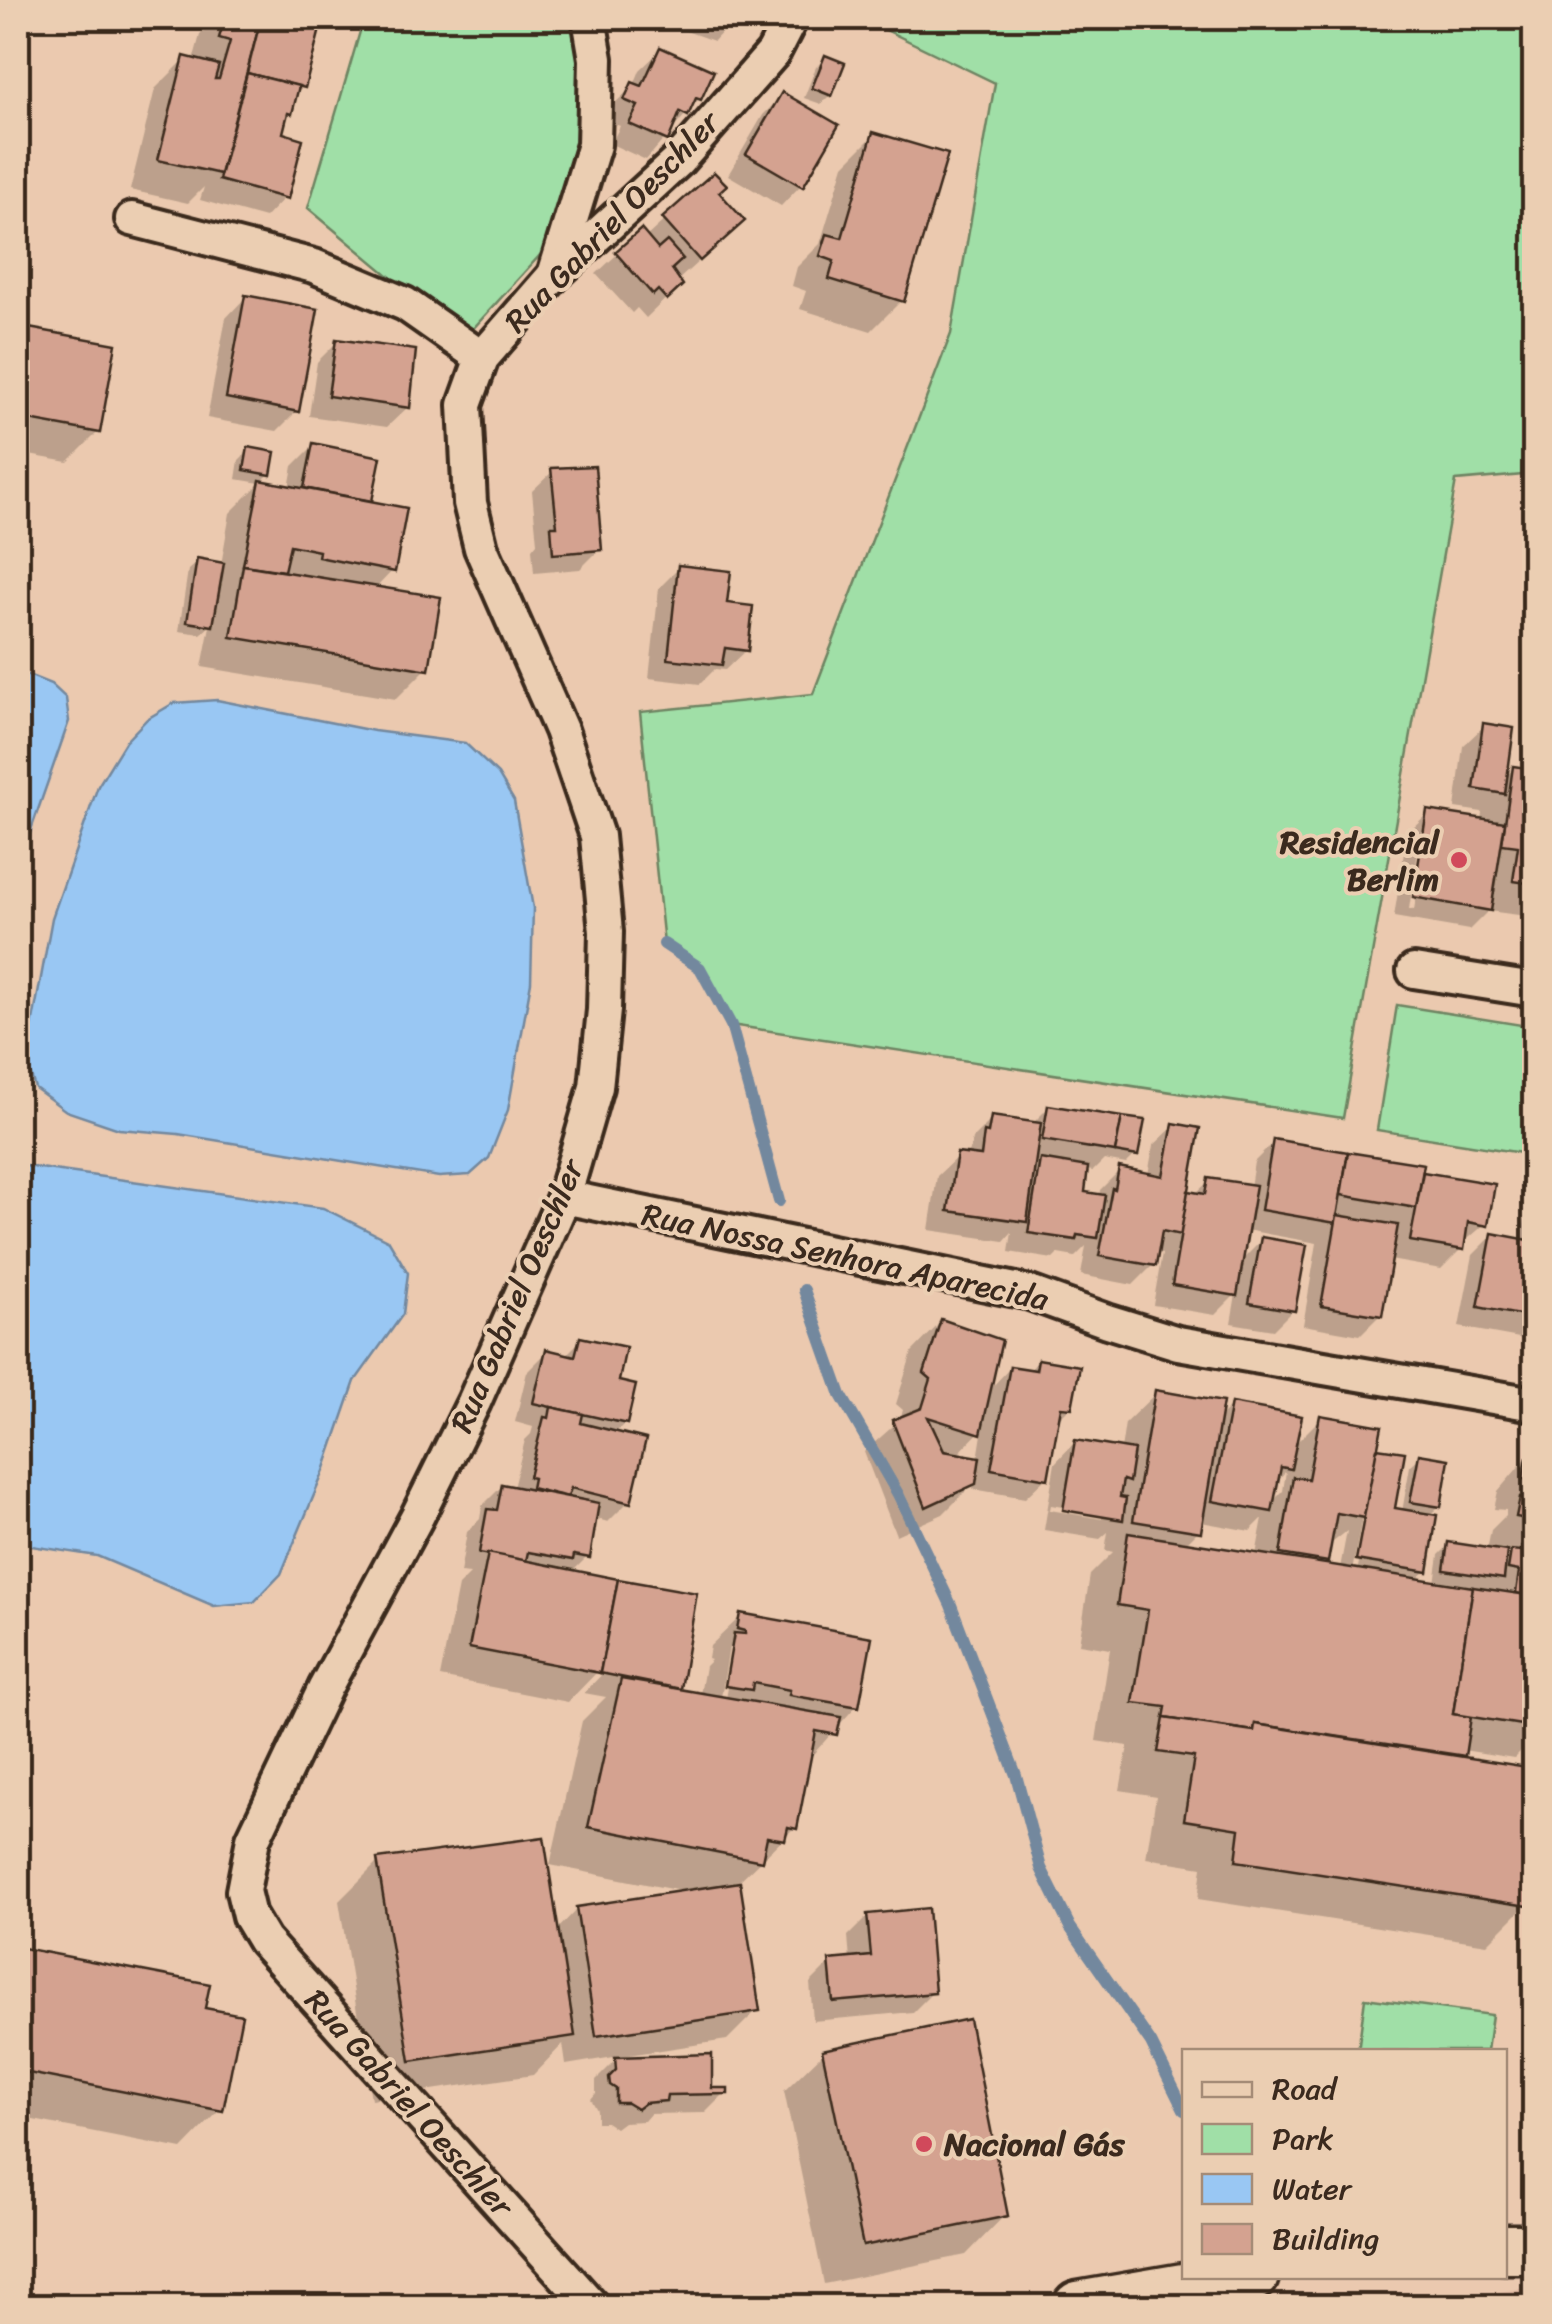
<svg xmlns="http://www.w3.org/2000/svg" width="1552" height="2324" font-family="Sriracha,sans-serif">
<style>
.built{fill:#e1baa3}
.green{fill:#a0dfa7;stroke:#6e8462;stroke-width:2.5}
.water{fill:#99c7f3;stroke:#73889e;stroke-width:2.5}
.shadow{fill:#0003;fill-rule:evenodd}
.lines{fill:none;stroke-linecap:round;stroke-linejoin:round}
.stream{stroke:#73889e;stroke-width:12}
.building{fill:#d4a290;stroke:#3b2a1e;stroke-width:2.5}
.street-casing{stroke:#3b2a1e;stroke-width:40}
.secondary-casing{stroke:#3b2a1e;stroke-width:55}
.street{stroke:#ebceb2;stroke-width:32}
.secondary{stroke:#ebceb2;stroke-width:48}
.poi-dot{fill:#d1495b;stroke:#ebceb2;stroke-width:4}
.labels{text-anchor:middle;dominant-baseline:central;stroke-width:8;stroke-linejoin:round;paint-order:stroke}
.street-label{font-size:32px;fill:#3b2a1e;stroke:#ebceb2}
.poi-label{font-size:32px;font-weight:bold;fill:#3b2a1e;stroke:#ebceb2;text-anchor:end}
</style>
<rect width="100%" height="100%" fill="#ebc9af"/>
<filter id="ink" filterUnits="userSpaceOnUse"><feTurbulence type="fractalNoise" baseFrequency=".01" numOctaves="2"/><feDisplacementMap in="SourceGraphic" scale="20" xChannelSelector="R" yChannelSelector="G"/><feConvolveMatrix kernelMatrix="1 2 1 2 8 2 1 2 1" color-interpolation-filters="sRGB"/></filter>
<g filter="url(#ink)">
<polygon class="built" points="1533,2287 1534,2306 1406,2306"/>
<g class="green">
<polygon points="364,18 600,18 576,157 550,244 469,333 406,290 308,208"/>
<polygon points="861,18 1534,18 1534,474 1456,481 1343,1118 731,1025 700,968 664,944 640,712 813,694 951,334 995,83"/>
<polygon points="1397,1005 1534,1027 1534,1155 1377,1130"/>
<polygon points="1365,1998 1492,2015 1487,2051 1358,2051"/>
</g>
<g class="water">
<polygon points="18,671 51,684 66,698 69,721 24,850 18,857"/>
<polygon points="217,700 374,731 465,743 498,774 514,801 533,908 531,982 508,1110 489,1158 470,1175 439,1177 178,1134 119,1129 66,1111 35,1088 26,1059 52,918 98,786 125,742 147,719 174,703"/>
<polygon points="18,1165 323,1208 389,1241 408,1273 403,1314 355,1381 324,1471 281,1574 254,1602 214,1606 97,1556 18,1544"/>
</g>
<g class="shadow">
<polygon points="212,18 320,18 303,86 294,95 280,135 285,197 265,218 200,200 204,187 188,203 130,190 155,89 185,59 193,61 200,35 210,25"/>
<polygon points="649,18 735,18 714,41"/>
<polygon points="661,50 699,99 646,160 611,144 620,126 605,120 613,105 634,85 640,70"/>
<polygon points="826,58 830,95 821,104 804,98 816,67"/>
<polygon points="783,95 801,185 781,206 728,175 763,115"/>
<polygon points="874,135 901,301 871,331 800,309 806,291 792,286 797,267 820,244 844,165"/>
<polygon points="714,175 721,241 677,281 680,285 646,318 637,308 632,313 596,274 640,233 645,238"/>
<polygon points="246,297 297,411 277,431 207,418 226,318"/>
<polygon points="30,331 98,432 68,462 18,453 18,337 23,338"/>
<polygon points="337,342 408,407 387,427 309,416 317,362"/>
<polygon points="313,446 378,459 370,503 393,570 375,589 426,669 396,699 202,667 210,626 201,634 179,631 188,570 198,561 221,565 230,513 260,483 236,479 239,460 249,450 269,474 260,483 289,488 293,466"/>
<polygon points="553,471 600,549 580,569 534,573 532,549 537,543 532,491"/>
<polygon points="679,568 724,605 746,650 725,670 715,669 700,684 649,678 659,588"/>
<path d="M1484,726L1505,777L1514,769L1534,771V917L1488,911L1469,930L1394,917L1407,833L1428,813L1481,821L1482,812L1455,808L1463,746ZM1421,832H1426L1414,910L1409,909Z"/>
<polygon points="1049,1107 1136,1154 1126,1164 1104,1160 1093,1171 1085,1170 1082,1194 1099,1197 1100,1190 1120,1170 1148,1175 1153,1146 1174,1126 1185,1192 1195,1194 1209,1181 1250,1187 1254,1162 1274,1142 1421,1166 1420,1174 1493,1186 1485,1224 1462,1244 1461,1249 1441,1269 1390,1260 1380,1315 1360,1335 1303,1325 1317,1243 1246,1230 1241,1261 1262,1240 1293,1310 1273,1330 1231,1323 1236,1294 1215,1315 1153,1305 1162,1254 1156,1253 1153,1265 1133,1285 1081,1275 1086,1246 1075,1257 1058,1254 1053,1259 1009,1252 1012,1232 1004,1241 929,1230 937,1176 958,1156 964,1156 970,1150 972,1139 992,1119 1031,1125"/>
<polygon points="1534,1201 1534,1371 1527,1369 1534,1330 1525,1339 1459,1327 1473,1255 1493,1235 1520,1240 1526,1210"/>
<path d="M942,1321L988,1391L1010,1368L1028,1372L1038,1361L1070,1407L1055,1422L1046,1478L1025,1498L973,1489L974,1483L943,1514L896,1535L864,1452L900,1420L903,1410L896,1404L912,1352ZM983,1428L978,1459L956,1456Z"/>
<path d="M581,1340L616,1383L625,1423L614,1434L628,1502L608,1522L594,1518L587,1557L572,1572L678,1687L675,1691L700,1695L705,1666L711,1660L708,1659L710,1646L741,1616L857,1705L807,1761L794,1828L738,1882L757,2010L727,2040L622,2056V2060L710,2091L725,2093L705,2113L650,2114L644,2121L623,2122L615,2128L606,2122H597V2110L591,2099L596,2093V2080L620,2056L566,2065L563,2044L533,2075L371,2099L339,1901L379,1861L556,1931L577,1909L686,1892L550,1865L582,1721L606,1697L584,1693L606,1670H599L568,1702L440,1677L458,1586L470,1574L460,1573L467,1532L480,1519L482,1506L502,1486L513,1488L525,1440L531,1434L533,1427L515,1422L527,1372L547,1352L565,1356ZM729,1647H735L726,1699L721,1698Z"/>
<path d="M1156,1393L1218,1419L1231,1406L1294,1445L1321,1418L1375,1450L1392,1510L1402,1512L1410,1466L1420,1457L1439,1506L1429,1516L1426,1571L1416,1580L1435,1583L1439,1555L1449,1545L1487,1551L1491,1530L1506,1515V1510L1494,1509L1498,1491L1534,1449V1738L1514,1758L1463,1750L1462,1758L1534,1770V1797L1521,1881L1526,1905L1487,1944L1198,1899L1202,1867L1146,1858L1156,1796L1120,1790L1128,1746L1096,1741L1110,1649L1079,1644L1090,1575L1113,1552L1105,1550L1108,1532L1100,1539L1044,1530L1055,1463L1075,1442L1121,1450L1125,1423ZM1371,1467L1376,1468L1357,1573L1352,1572ZM1286,1471L1283,1491L1272,1502L1276,1482ZM1051,1505L1102,1514V1519L1050,1510ZM1263,1518L1256,1555L1185,1544L1199,1530L1201,1522L1250,1531ZM1347,1531L1340,1568L1322,1566L1326,1561L1328,1546Z"/>
<polygon points="868,1916 933,1992 913,2012 813,2021 810,1983 830,1963 850,1961 848,1936"/>
<polygon points="18,1950 207,1986 202,2010 221,2109 182,2149 18,2117"/>
<polygon points="824,2052 1005,2215 966,2255 824,2284 784,2091"/>
</g>
<g class="lines">
<g class="stream">
<polyline points="664,944 700,968 731,1025 779,1201"/>
<polyline points="804,1290 841,1395 898,1494 951,1605 1016,1775 1041,1868 1070,1927 1151,2043 1184,2110"/>
</g>
</g>
<g class="building">
<polygon points="225,18 261,18 220,174 158,160 184,56 219,65 215,79 219,79 230,41 219,38"/>
<polygon points="261,18 290,18 321,25 305,88 247,73"/>
<polygon points="290,18 322,18 321,25"/>
<polygon points="660,47 714,71 701,100 696,98 688,116 680,112 668,141 629,124 638,106 624,100 632,82 642,86"/>
<polygon points="825,55 845,63 832,96 812,88"/>
<polygon points="247,73 299,86 292,114 288,113 283,133 303,139 288,199 219,180"/>
<polygon points="782,92 839,125 803,187 746,154"/>
<polygon points="873,132 948,154 904,302 829,279 834,261 820,256 827,234 842,238"/>
<polygon points="714,172 727,185 719,192 745,221 700,261 662,218"/>
<polygon points="641,229 658,249 667,241 683,259 672,269 683,285 667,300 658,290 653,295 615,252"/>
<polygon points="245,295 318,309 299,412 226,398"/>
<polygon points="29,328 116,344 100,433 18,418 18,334 27,336"/>
<polygon points="336,339 416,350 410,408 328,396"/>
<polygon points="313,443 381,457 372,501 304,488"/>
<polygon points="248,447 275,452 271,475 244,470"/>
<polygon points="595,466 602,550 553,554 551,526 557,526 551,468"/>
<polygon points="260,480 407,508 395,572 318,557 319,551 290,545 284,571 243,565"/>
<polygon points="197,558 224,563 213,626 187,622"/>
<polygon points="243,565 441,597 429,670 231,637"/>
<polygon points="678,565 731,571 727,603 753,606 748,651 725,648 722,665 668,659"/>
<polygon points="1483,723 1514,728 1505,794 1474,789"/>
<polygon points="1513,766 1534,769 1534,884 1513,881 1518,846 1502,844"/>
<polygon points="1427,810 1505,822 1491,911 1413,897"/>
<polygon points="1048,1105 1122,1117 1115,1152 1042,1140"/>
<polygon points="991,1116 1041,1123 1027,1222 948,1211 957,1153 981,1156 984,1132 988,1133"/>
<polygon points="1122,1117 1145,1120 1138,1156 1115,1152"/>
<polygon points="1173,1123 1200,1128 1181,1235 1162,1231 1156,1266 1099,1256 1112,1188 1115,1189 1119,1167 1163,1176"/>
<polygon points="1273,1139 1348,1152 1336,1223 1261,1210"/>
<polygon points="1348,1152 1424,1164 1416,1208 1341,1195"/>
<polygon points="1040,1159 1088,1167 1085,1192 1105,1195 1098,1238 1077,1235 1076,1240 1028,1233"/>
<polygon points="1423,1172 1495,1184 1488,1226 1468,1222 1464,1250 1410,1241"/>
<polygon points="1208,1178 1256,1185 1237,1296 1172,1285 1188,1191 1205,1194"/>
<polygon points="1337,1215 1398,1225 1382,1316 1321,1306"/>
<polygon points="1492,1233 1534,1241 1534,1318 1478,1307"/>
<polygon points="1261,1237 1307,1245 1295,1311 1249,1303"/>
<polygon points="941,1319 1002,1340 981,1434 928,1417 944,1451 980,1457 976,1484 926,1507 892,1420 922,1408 931,1379 924,1373"/>
<polygon points="580,1337 626,1347 619,1381 636,1385 627,1424 533,1403 546,1349 575,1356"/>
<polygon points="1038,1359 1080,1366 1072,1408 1061,1407 1048,1479 991,1469 1010,1366 1036,1370"/>
<polygon points="1155,1390 1223,1402 1201,1532 1133,1521"/>
<polygon points="1231,1403 1302,1416 1291,1469 1281,1467 1272,1512 1212,1501"/>
<polygon points="551,1407 583,1414 581,1423 646,1439 631,1503 571,1488 568,1497 531,1488 533,1478 529,1477 544,1417 549,1418"/>
<polygon points="1320,1415 1382,1426 1364,1518 1337,1513 1328,1562 1280,1554 1293,1477 1308,1479"/>
<polygon points="1075,1440 1134,1450 1129,1482 1123,1480 1120,1497 1126,1498 1123,1520 1063,1510"/>
<polygon points="1377,1448 1405,1452 1395,1508 1437,1515 1428,1572 1356,1560"/>
<polygon points="1419,1454 1449,1459 1441,1507 1410,1502"/>
<polygon points="1527,1458 1534,1459 1534,1481 1523,1479"/>
<polygon points="502,1484 599,1503 590,1558 574,1555 573,1560 528,1552 526,1561 479,1553 487,1509 497,1510"/>
<polygon points="1534,1485 1534,1596 1516,1593 1519,1571 1508,1569 1511,1550 1521,1551 1527,1519 1516,1517 1520,1497 1532,1500"/>
<polygon points="1128,1533 1473,1587 1453,1714 1471,1717 1465,1756 1255,1724 1254,1731 1164,1718 1166,1707 1133,1703 1148,1610 1117,1605"/>
<polygon points="1448,1542 1507,1551 1504,1579 1444,1570"/>
<polygon points="488,1553 618,1579 600,1673 469,1648"/>
<polygon points="618,1579 697,1593 681,1689 600,1673"/>
<polygon points="1473,1587 1534,1596 1534,1727 1453,1714"/>
<polygon points="740,1613 872,1637 859,1707 789,1695 790,1690 753,1683 752,1690 725,1686 734,1633 745,1634 745,1631 737,1629"/>
<polygon points="621,1679 841,1717 837,1735 816,1731 797,1829 788,1827 785,1840 767,1837 762,1861 588,1827"/>
<polygon points="1164,1718 1254,1731 1255,1724 1534,1768 1534,1813 1524,1879 1532,1880 1528,1906 1236,1861 1240,1829 1184,1820 1194,1757 1158,1752"/>
<polygon points="544,1837 575,2036 410,2061 377,1859"/>
<polygon points="740,1882 760,2011 596,2036 576,1907"/>
<polygon points="928,1908 935,1993 833,2002 829,1960 871,1956 867,1914"/>
<polygon points="18,1947 210,1984 205,2008 242,2015 223,2111 18,2071"/>
<polygon points="969,2019 1008,2216 863,2246 822,2050"/>
<polygon points="712,2054 712,2088 728,2088 728,2094 667,2095 666,2101 645,2103 637,2109 627,2103 616,2103 616,2089 610,2085 609,2077 616,2070 615,2057"/>
</g>
<g class="lines">
<defs>
<g id="street">
<polyline points="132,219 314,266 405,304 482,358"/>
<polyline points="554,275 594,145 596,59 589,18"/>
<polyline points="1414,971 1534,990"/>
<polyline points="564,1197 1030,1293 1107,1321 1178,1343 1534,1404"/>
<polyline points="592,2306 264,1941 249,1916 243,1891 253,1839 325,1688 418,1515 474,1402 564,1197 596,1087 604,1010 606,932 597,836 561,730 481,548 470,503 465,405 482,358 554,275 678,161 773,53 791,18"/>
</g>
<g id="secondary">
<polyline points="1504,2249 1534,2249"/>
<polyline points="1078,2306 1254,2276"/>
</g>
</defs>
<use href="#street" class="street-casing"/>
<use href="#secondary" class="secondary-casing"/>
<use href="#street" class="street"/>
<use href="#secondary" class="secondary"/>
</g>
</g>
<g class="poi-dot">
<circle cx="1459" cy="860" r="10"/>
<circle cx="924" cy="2144" r="10"/>
</g>
<g class="labels">
<g class="street-label">
<text transform="translate(612 222) rotate(-46)">Rua Gabriel Oeschler</text>
<text transform="translate(845 1257) rotate(12)">Rua Nossa Senhora Aparecida</text>
<text transform="translate(517 1296) rotate(-67)">Rua Gabriel Oeschler</text>
<text transform="translate(409 2103) rotate(48)">Rua Gabriel Oeschler</text>
</g>
<g class="poi-label">
<text x="1439" y="842">Residencial<tspan x="1439" dy="37">Berlim</tspan></text>
<text x="944" y="2144" text-anchor="start">Nacional Gás</text>
</g>
</g>
<rect width="1552" height="2324" fill="none" stroke="#ebceb2" stroke-width="60"/>
<rect x="30" y="30" width="1492" height="2264" fill="none" stroke="#3b2a1e" stroke-width="4" filter="url(#ink)"/>
<rect x="1182" y="2049" width="325" height="230" fill="#ebceb2" stroke="#a58c77" stroke-width="2.5"/>
<rect x="1202" y="2082" width="50" height="15" fill="#ebceb2" stroke="#a58c77" stroke-width="2.5"/>
<text x="1272" y="2099" font-size="30" fill="#3b2a1e">Road</text>
<rect x="1202" y="2124" width="50" height="30" fill="#a0dfa7" stroke="#a58c77" stroke-width="2.5"/>
<text x="1272" y="2149" font-size="30" fill="#3b2a1e">Park</text>
<rect x="1202" y="2174" width="50" height="30" fill="#99c7f3" stroke="#a58c77" stroke-width="2.5"/>
<text x="1272" y="2199" font-size="30" fill="#3b2a1e">Water</text>
<rect x="1202" y="2224" width="50" height="30" fill="#d4a290" stroke="#a58c77" stroke-width="2.5"/>
<text x="1272" y="2249" font-size="30" fill="#3b2a1e">Building</text>
</svg>
